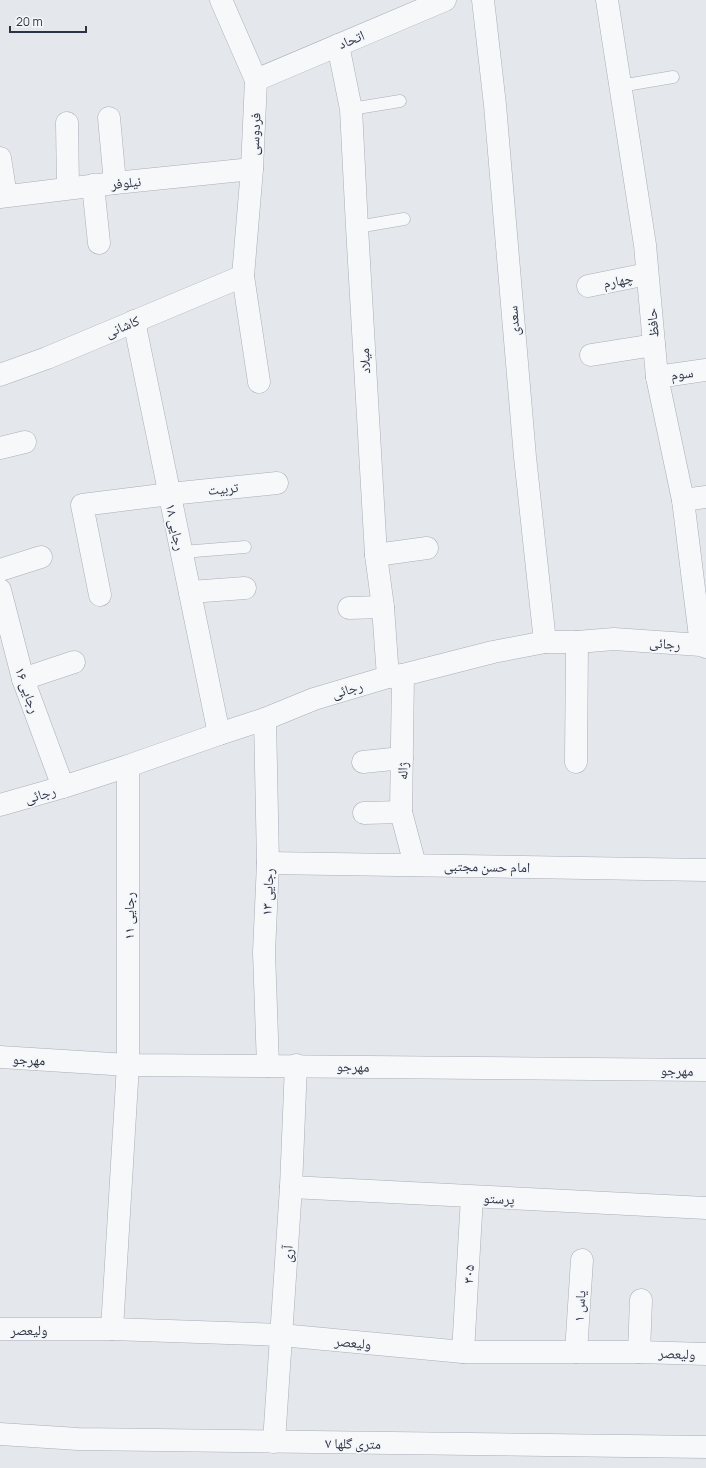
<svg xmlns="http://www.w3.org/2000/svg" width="706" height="1468" font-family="Manrope,'Noto Naskh Arabic',sans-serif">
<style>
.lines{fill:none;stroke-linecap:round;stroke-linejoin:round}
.service-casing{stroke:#a9aeb7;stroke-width:13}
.minor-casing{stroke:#a9aeb7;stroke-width:23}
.tertiary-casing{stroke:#a9aeb7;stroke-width:23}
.service{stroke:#f7f8fa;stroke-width:12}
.minor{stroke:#f7f8fa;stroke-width:22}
.tertiary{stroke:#f7f8fa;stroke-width:22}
.labels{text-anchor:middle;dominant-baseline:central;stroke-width:3.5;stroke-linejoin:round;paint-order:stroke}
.street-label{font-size:14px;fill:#2b3445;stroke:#f4f6f9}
</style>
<rect width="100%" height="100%" fill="#e4e7ec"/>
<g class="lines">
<defs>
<g id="service">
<polyline points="620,86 673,77"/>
<polyline points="351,109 400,101"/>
<polyline points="357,227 404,219"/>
<polyline points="182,552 245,547"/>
</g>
<g id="minor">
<polyline points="483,0 495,105 525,457 545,642"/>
<polyline points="607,0 645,245 657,377 683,500 701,645"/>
<polyline points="338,45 351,109 357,227 376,555 383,607 388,677"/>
<polyline points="109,118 115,183"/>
<polyline points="67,123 68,188"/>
<polyline points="0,158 6,196"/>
<polyline points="93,185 99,243"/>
<polyline points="0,197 115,183 252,169"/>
<polyline points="243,276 259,382"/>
<polyline points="588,286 647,274"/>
<polyline points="134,321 219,734"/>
<polyline points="591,355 654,345"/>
<polyline points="657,377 706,370"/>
<polyline points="0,448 25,442"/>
<polyline points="683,500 706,497"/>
<polyline points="376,555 427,548"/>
<polyline points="0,570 41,557"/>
<polyline points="0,590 23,679 63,787"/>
<polyline points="190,592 245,588"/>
<polyline points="100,595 82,505 170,494 277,483"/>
<polyline points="349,608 383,607"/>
<polyline points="403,675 401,812 415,865"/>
<polyline points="23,679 74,662"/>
<polyline points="265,719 268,863 264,952 268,1066"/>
<polyline points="363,762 402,758"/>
<polyline points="576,762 577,642"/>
<polyline points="0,805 63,787 128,766 219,734 265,719 314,699 388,677 403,675 493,652 545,642 577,642 614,639 701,645 706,647"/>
<polyline points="364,813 401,812"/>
<polyline points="268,863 706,870"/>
<polyline points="0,1057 128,1065 706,1070"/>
<polyline points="291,1187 706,1208"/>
<polyline points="0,1329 112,1329 281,1335 463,1352 639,1352 706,1354"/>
<polyline points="112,1329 128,1065 128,766"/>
<polyline points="463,1352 472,1197"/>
<polyline points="576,1352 582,1260"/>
<polyline points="639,1352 641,1300"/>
<polyline points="0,1434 78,1439 706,1447"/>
<polyline points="274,1442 291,1187 296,1065"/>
</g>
<g id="tertiary">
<polyline points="256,80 445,0"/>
<polyline points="0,375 47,358 243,276 252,169 256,80 221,0"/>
</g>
</defs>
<use href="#service" class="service-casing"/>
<use href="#minor" class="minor-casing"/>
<use href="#tertiary" class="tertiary-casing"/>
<use href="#service" class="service"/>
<use href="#minor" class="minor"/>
<use href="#tertiary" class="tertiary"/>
</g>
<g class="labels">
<g class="street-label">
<text transform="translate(351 39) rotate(-23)">اتحاد</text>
<text transform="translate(254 134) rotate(-87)">فردوسی</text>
<text transform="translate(126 182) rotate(-6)">نیلوفر</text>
<text transform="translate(618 280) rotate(-11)">چهارم</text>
<text transform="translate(513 321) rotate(-95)">سعدی</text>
<text transform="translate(652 323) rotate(-95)">حافظ</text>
<text transform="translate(122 326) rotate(-23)">کاشانی</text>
<text transform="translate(364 361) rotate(-93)">میلاد</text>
<text transform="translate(682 373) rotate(-8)">سوم</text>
<text transform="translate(223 488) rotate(-6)">تربیت</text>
<text transform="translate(176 527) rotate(78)">رجایی ۱۸</text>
<text transform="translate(665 643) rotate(5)">رجائی</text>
<text transform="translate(347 689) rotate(-16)">رجائی</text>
<text transform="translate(28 690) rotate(71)">رجایی ۱۶</text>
<text transform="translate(402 771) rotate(-89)">ژاله</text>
<text transform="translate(40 794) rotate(-16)">رجائی</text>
<text transform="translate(487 866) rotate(1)">امام حسن مجتبی</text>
<text transform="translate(267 892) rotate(-87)">رجایی ۱۳</text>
<text transform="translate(128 916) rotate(-90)">رجایی ۱۱</text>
<text transform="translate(29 1059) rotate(3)">مهرجو</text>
<text transform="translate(353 1066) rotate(1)">مهرجو</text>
<text transform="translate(677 1070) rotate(1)">مهرجو</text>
<text transform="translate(499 1198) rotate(3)">پرستو</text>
<text transform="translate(287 1254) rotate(-86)">آری</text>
<text transform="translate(468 1274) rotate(-87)">۳۰۵</text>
<text transform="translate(579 1306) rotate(-86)">یاس ۱</text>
<text x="29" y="1329">ولیعصر</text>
<text transform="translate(353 1342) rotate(5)">ولیعصر</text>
<text transform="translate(677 1353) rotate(2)">ولیعصر</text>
<text transform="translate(353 1443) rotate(1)">۷ متری گلها</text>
</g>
</g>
<path d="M10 26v6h76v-6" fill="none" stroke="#2b3445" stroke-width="2"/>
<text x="16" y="26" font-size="12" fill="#2b3445" stroke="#f4f6f9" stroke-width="3" paint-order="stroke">20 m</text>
</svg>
